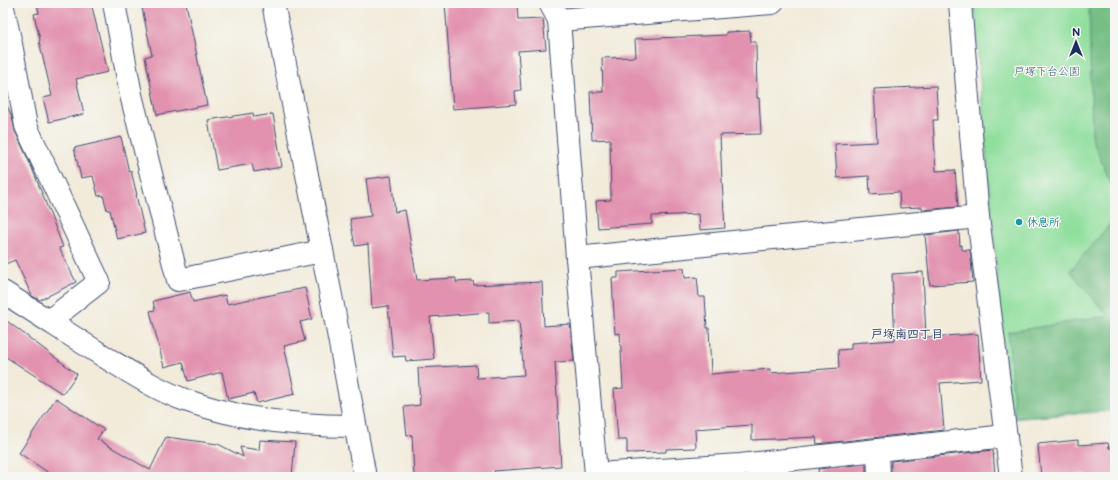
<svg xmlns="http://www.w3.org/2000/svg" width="1118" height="480" font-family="'Balsamiq Sans','Klee One',sans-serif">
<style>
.green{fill:#90df9d;stroke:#56877e}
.forest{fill:#74be84;stroke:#487671}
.building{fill:#e292af}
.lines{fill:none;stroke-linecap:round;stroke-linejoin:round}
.minor-casing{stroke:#3b4b71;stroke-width:24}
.minor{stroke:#fff;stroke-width:22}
.culture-dot{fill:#0f9aa8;stroke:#f6f6f2;stroke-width:1.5}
.labels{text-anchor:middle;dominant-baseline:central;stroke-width:3;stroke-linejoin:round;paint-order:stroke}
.park-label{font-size:11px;fill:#385b6e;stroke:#f6f6f2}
.culture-label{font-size:11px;font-weight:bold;fill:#0d838f;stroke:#f6f6f2;text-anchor:start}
.neighbourhood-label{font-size:12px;font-weight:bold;fill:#1b2f5e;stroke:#f6f6f2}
</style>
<rect width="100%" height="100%" fill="#f6f6f2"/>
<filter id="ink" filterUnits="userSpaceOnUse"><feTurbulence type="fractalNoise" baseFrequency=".025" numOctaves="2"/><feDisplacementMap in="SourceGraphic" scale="8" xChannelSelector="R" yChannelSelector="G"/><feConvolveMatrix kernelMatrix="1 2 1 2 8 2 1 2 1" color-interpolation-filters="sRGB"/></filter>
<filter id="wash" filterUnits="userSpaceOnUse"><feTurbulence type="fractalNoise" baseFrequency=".012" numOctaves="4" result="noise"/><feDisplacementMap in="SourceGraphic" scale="16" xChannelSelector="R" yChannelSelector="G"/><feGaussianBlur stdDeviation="0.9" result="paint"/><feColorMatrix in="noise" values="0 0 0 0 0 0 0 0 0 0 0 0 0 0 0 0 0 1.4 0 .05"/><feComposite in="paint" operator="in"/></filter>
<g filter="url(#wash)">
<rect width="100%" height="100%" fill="#f2ebda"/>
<polygon class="green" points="974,3 1115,3 1115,411 1010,419 985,140"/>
<g class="forest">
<polygon points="1089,3 1115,3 1115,194 1092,139"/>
<polygon points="1115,218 1115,408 1015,418 1008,332 1108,316 1070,271"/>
</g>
<g id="blocks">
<g class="building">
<polygon points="37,3 91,3 108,72 76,79 84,114 49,122 43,98 52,96 39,41 40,40 34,14 39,13"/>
<polygon points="141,3 186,3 207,105 157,115 145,57 152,55"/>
<polygon points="445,3 517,3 518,20 543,19 546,49 518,51 521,90 515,91 516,104 453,109"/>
<polygon points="750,31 751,42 756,42 757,98 759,98 761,134 720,135 722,181 725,228 700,230 699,214 652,216 652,224 598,228 596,201 611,200 610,139 592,140 590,92 603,92 602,58 636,57 635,39 726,35 726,32"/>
<polygon points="936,86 938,120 933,120 936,171 955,170 958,207 923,210 922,207 900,208 899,192 870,194 869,176 837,178 835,144 877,142 874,89"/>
<polygon points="3,99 4,99 12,117 15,131 32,168 63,247 59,248 76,282 40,300 32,296 15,260 3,265"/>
<polygon points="253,113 254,117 273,114 282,167 254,172 252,164 217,170 208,120"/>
<polygon points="121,137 129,172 131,171 137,195 136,195 145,233 117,239 110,210 107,210 103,195 98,196 93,176 81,178 74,148"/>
<polygon points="391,176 395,212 405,210 417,280 456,278 456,282 473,281 474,285 542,282 544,326 570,324 574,361 555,362 561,466 494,471 495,475 469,477 414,477 412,435 407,436 404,407 420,405 418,368 476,365 477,378 524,375 519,321 489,323 489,312 430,317 434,359 406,361 405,356 393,357 388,306 372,308 368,244 355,246 350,219 371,216 366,179"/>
<polygon points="959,231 960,246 962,245 962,250 970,250 973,282 930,285 925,235"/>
<polygon points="684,268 685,278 697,277 699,297 705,297 707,328 709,328 711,374 770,369 770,373 839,368 838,350 851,349 851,343 895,340 892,274 923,272 926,337 978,334 981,380 940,383 944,430 817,444 816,437 752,440 752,425 695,429 696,448 666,449 666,452 627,453 627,440 618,440 614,389 623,388 620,333 615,334 612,278 618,278 618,272"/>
<polygon points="305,288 312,319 300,322 305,341 284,346 295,394 257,403 254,393 228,399 222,372 188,381 183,362 164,367 150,311 155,310 153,301 190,292 193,302 225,295 227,304"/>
<polygon points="3,318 77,374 63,394 3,355"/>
<polygon points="56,398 101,428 104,429 97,439 150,470 166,437 218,444 243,457 240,447 259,450 260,440 295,442 292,477 55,477 19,453"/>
<polygon points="1078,440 1078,445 1108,443 1109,448 1115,448 1115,477 1086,477 1085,474 1059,477 1041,477 1038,444"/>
<polygon points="993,450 995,477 891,477 891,461"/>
<polygon points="866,464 866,477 819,477 818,469"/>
</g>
</g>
</g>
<g filter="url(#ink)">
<use href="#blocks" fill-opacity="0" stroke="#3b4b71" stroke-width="1"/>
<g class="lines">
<defs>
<g id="minor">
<polyline points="114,3 131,95 178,280 322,251"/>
<polyline points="273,3 333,306 365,477"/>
<polyline points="550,3 559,20 577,258 596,474 740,465 1006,436"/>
<polyline points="960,3 978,217 1011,477"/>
<polyline points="3,8 11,44 26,126 99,282 49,321"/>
<polyline points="559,20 772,3"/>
<polyline points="577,258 978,217"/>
<path d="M3,292C40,315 76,339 113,362C136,376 160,391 185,400C240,420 297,426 355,426"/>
<polyline points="878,450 879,477"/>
</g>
</defs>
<use href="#minor" class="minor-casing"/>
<use href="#minor" class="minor"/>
</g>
</g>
<circle class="culture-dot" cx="1019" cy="222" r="4"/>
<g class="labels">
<g class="park-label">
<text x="1047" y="71">戸塚下台公園</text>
</g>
<g class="culture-label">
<text x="1027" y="222">休息所</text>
</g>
<g class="neighbourhood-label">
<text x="907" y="334">戸塚南四丁目</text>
</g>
</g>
<rect width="1118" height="480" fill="none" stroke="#f6f6f2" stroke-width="16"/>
<g transform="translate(1076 42)" stroke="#f6f6f2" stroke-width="3" paint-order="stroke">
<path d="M0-3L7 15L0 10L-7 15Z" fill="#1b2f5e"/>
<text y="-6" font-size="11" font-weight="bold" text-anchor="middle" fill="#1b2f5e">N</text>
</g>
</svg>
